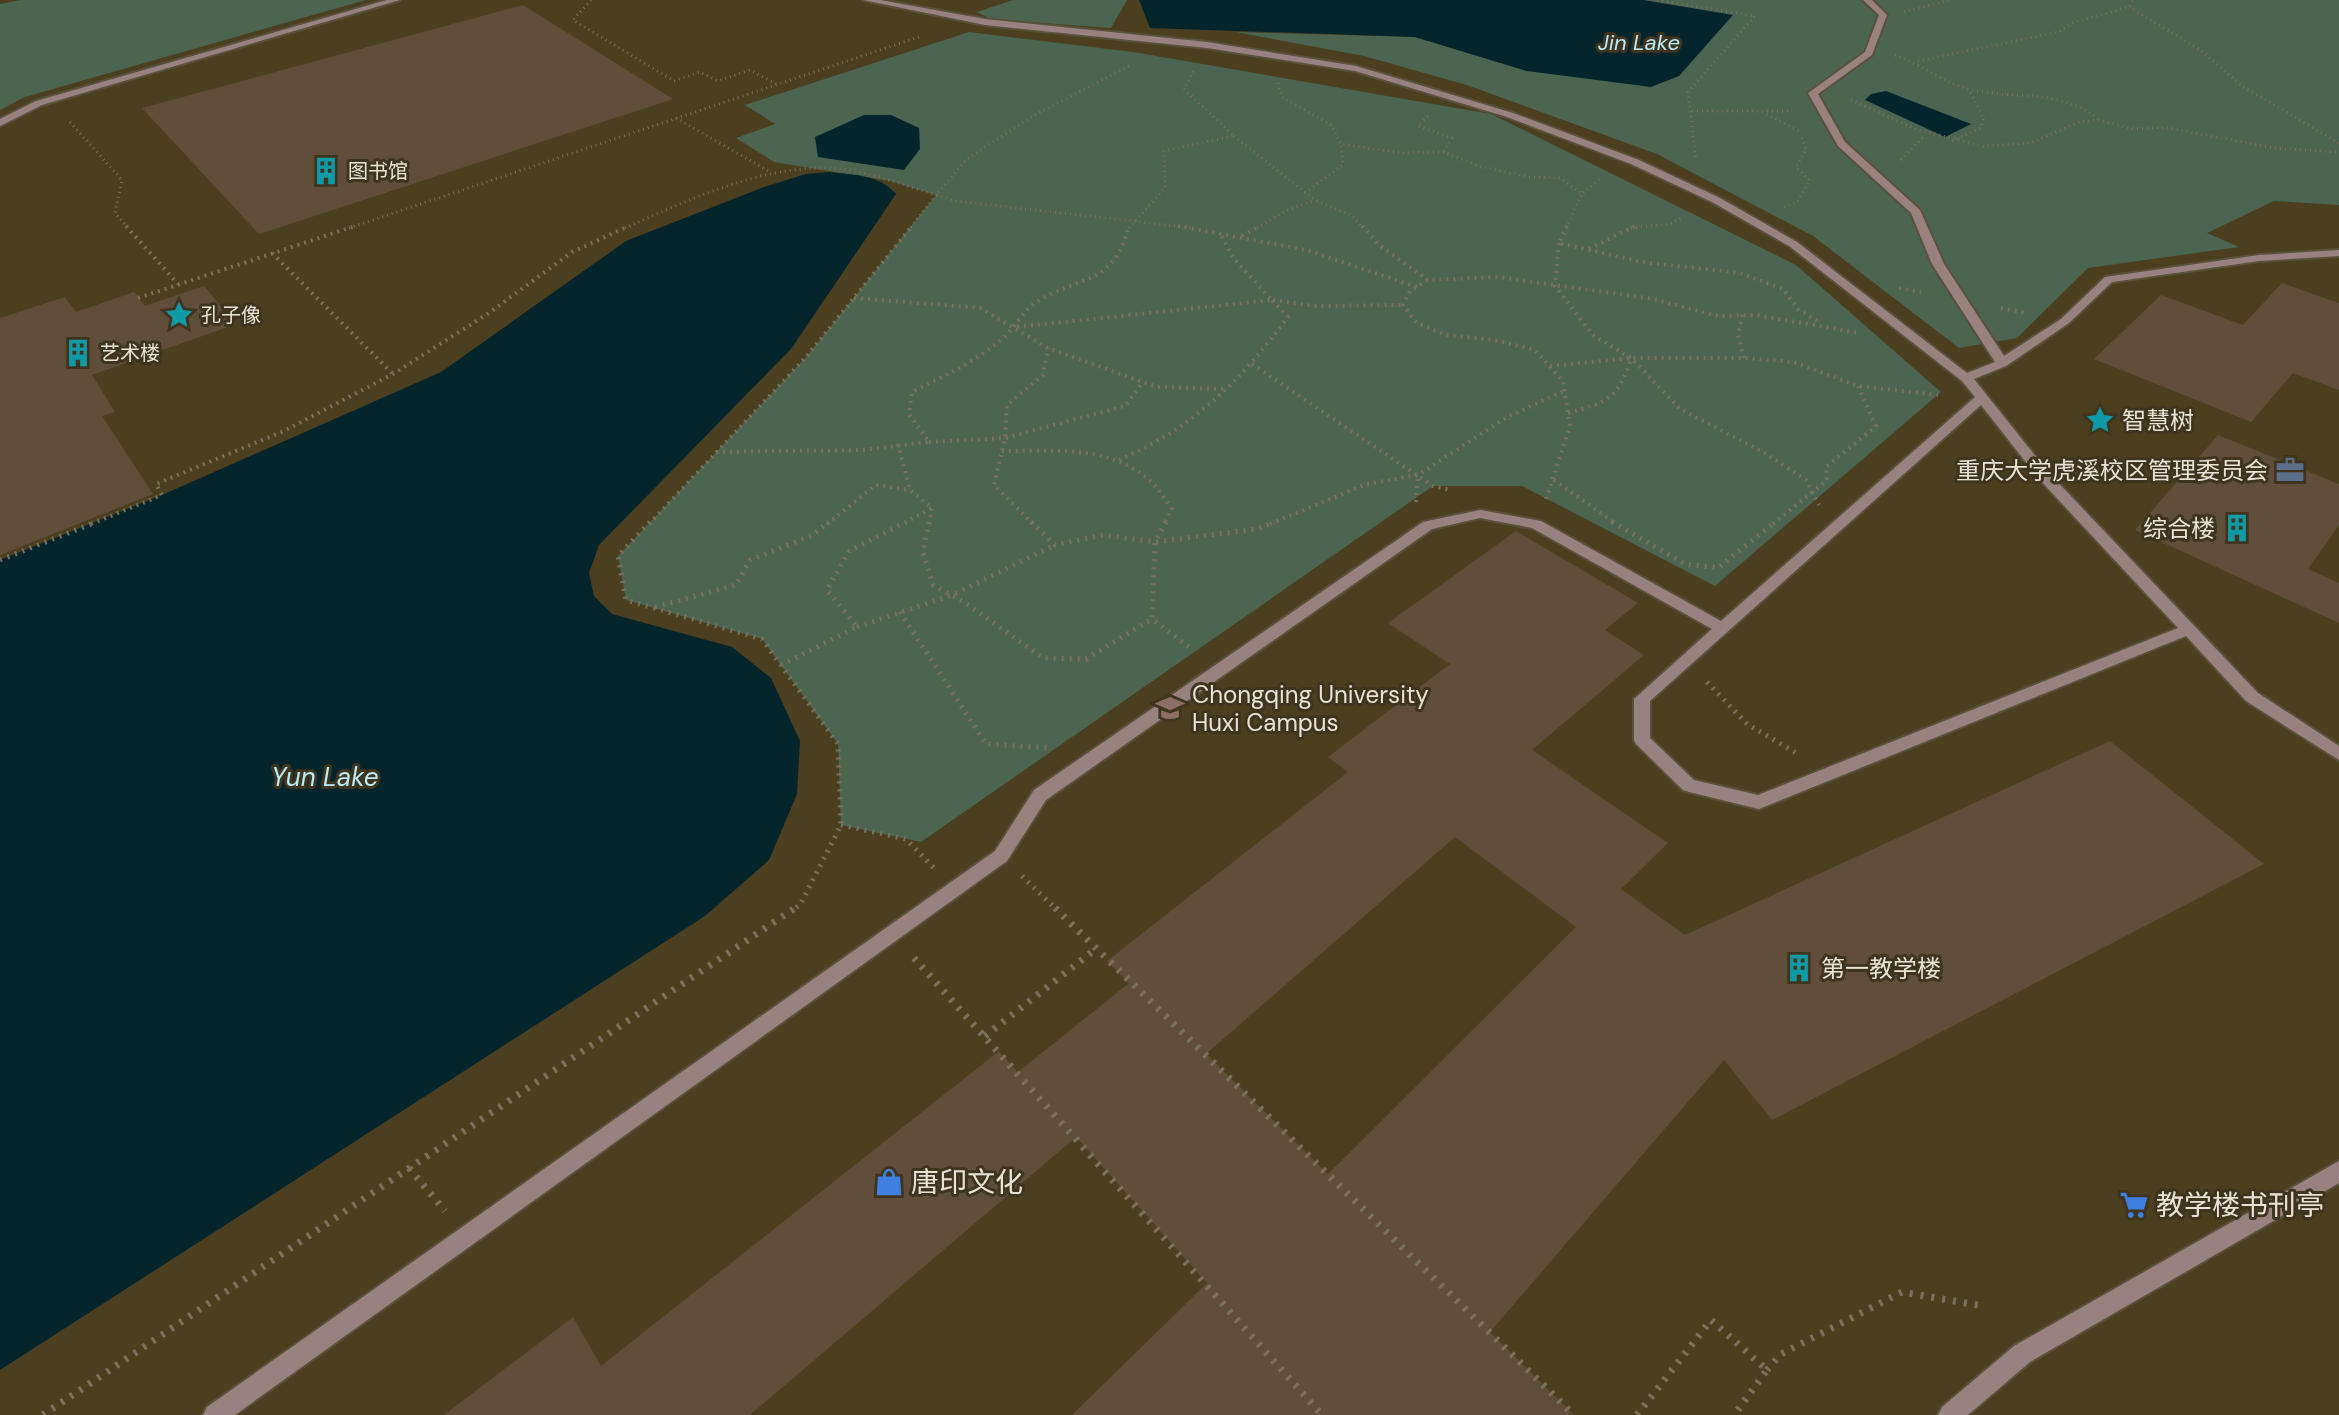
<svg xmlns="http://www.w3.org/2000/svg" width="2339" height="1415" font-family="'DM Sans','Noto Sans SC',sans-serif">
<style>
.built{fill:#4b3f20}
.green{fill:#4b6551}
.water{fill:#05252d}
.building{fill:#614e3a;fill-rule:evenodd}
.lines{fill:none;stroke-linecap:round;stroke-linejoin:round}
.lane-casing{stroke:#5a513b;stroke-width:4}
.path-far3{stroke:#79715d;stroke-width:3;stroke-dasharray:1 4;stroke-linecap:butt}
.path-far2{stroke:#79715d;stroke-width:4;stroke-dasharray:2 5;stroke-linecap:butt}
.path-far1{stroke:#79715d;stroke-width:5;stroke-dasharray:2 6;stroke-linecap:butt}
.path{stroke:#79715d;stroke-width:7;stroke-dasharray:3 8;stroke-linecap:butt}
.lane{fill:#998180;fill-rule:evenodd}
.labels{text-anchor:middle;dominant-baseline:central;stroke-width:6;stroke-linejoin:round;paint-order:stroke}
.far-poi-label{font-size:20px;fill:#e9e3d6;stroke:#3f351e;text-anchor:start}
.far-water-label{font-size:22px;font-style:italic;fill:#b7ebfa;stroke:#3f351e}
.poi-label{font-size:24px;fill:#e9e3d6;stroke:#3f351e;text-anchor:start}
.water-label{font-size:26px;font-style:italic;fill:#b7ebfa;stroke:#3f351e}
.near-poi-label{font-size:28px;fill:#e9e3d6;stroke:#3f351e;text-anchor:start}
</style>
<rect width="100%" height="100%" fill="#3f351e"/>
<rect class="built" x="0" y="0" width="2339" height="1415"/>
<g class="green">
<polygon points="21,0 366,0 25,97 0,110 0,4"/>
<polygon points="1013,0 1127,0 1111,28 991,19 977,12"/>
<polygon points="1643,0 2339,0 2339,205 2274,201 2207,233 2239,247 2088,268 2017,338 1959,348 1813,236 1657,154 1467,85 1364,56 1236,32 1415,37 1527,71 1732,15"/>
<polygon points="969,32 1133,52 1491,114 1796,265 1941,392 1715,586 1522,486 1433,486 921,842 841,825 838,744 762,639 626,600 618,556 807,356 936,195 890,181 774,162 736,138 775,124 745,105"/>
</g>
<g class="water">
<polygon points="1139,0 1643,0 1733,15 1679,76 1651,87 1527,71 1415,37 1150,28"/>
<polygon points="1886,91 1971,124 1945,137 1865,100 1871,94"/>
<polygon points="864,115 891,115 919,128 920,149 904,170 818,157 815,137"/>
<path d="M829,172C853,175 879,174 896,194L791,349L599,545L589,573L594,596L612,614L732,647L771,678L800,741L797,794L769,860L705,916L0,1370V560L162,495L441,372L626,241L764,187L806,174Z"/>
</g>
<g class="building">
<polygon points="523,5 673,99 259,234 142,108"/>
<polygon points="2282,283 2339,303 2339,390 2293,373 2251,422 2094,359 2161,295 2243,325"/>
<polygon points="204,286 236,324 92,375 115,412 102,416 153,494 0,555 0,318 65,297 76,312 134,292 145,306"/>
<polygon points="2218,435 2339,484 2339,525 2308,569 2339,583 2339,623 2135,530"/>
<path d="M1516,531L1638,603L1605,630L1644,655L1532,750L1668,843L1621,889L1685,935L2110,741L2264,864L1772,1120L1724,1060L1490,1332L1574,1415H1072L1207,1283L1076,1137L750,1415H444L573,1317L601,1366L999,1051L1018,1072L1129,983L1107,961L1348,772L1328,757L1450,664L1388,623ZM1455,837L1576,927L1328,1174L1206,1054Z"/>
</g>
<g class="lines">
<defs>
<g id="lane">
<polygon points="387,0 400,0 42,105 0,126 0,119 36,101"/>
<path d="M863,0H880L985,19L1207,42L1356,66L1513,113L1639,160L1720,198L1797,242L1967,373L1995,362L1932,264L1911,213L1838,146L1808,93L1865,52L1879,15L1863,0H1872L1887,15L1872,55L1818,94L1845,142L1920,210L1944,264L2004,356L2061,319L2105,277L2259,255L2339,250V256L2259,261L2112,282L2069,323L2006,366L1974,379L2049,473L2258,693L2339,746V760L2246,701L2186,636L1759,809L1689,792L1683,790L1636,744L1634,740V699L1712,629L1532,528L1480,518L1432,529L1046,800L1007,861L235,1415H203L207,1407L995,851L1034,790L1423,522L1480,510L1541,521L1721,621L1975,397L1962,381L1789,246L1712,202L1631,164L1507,117L1355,71L1207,48L985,25ZM1981,405L2039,479L2178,628L1758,795L1694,780L1650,738V701Z"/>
<polygon points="2339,1161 2339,1183 2030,1362 1968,1415 1938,1415 1942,1407 2014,1346"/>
</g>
</defs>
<use href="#lane" class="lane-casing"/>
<g class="path-far3">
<polyline points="591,0 573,20 674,81 700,72 718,81 750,70 776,84"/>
<polyline points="1657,0 1755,16 1688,92 1696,160"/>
<polyline points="2129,7 2199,49 2242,86 2339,143"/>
<polyline points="1904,12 1949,0"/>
<path d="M1895,55C1920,64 1942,82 1969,89C2014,101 2060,87 2099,120"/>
<polyline points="1918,61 2059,32 2072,23 2129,7 2133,0"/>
<polyline points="1129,66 1031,117 966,160 936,195 956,201 1193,228"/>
<polyline points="1278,83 1282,97 1331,125 1341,144 1401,153 1444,152 1478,166 1529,177 1560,178 1582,194 1602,177"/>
<polyline points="1851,100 1916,129 1983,146 2031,143 2079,122 2098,120 2134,129 2164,127 2273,148 2339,152"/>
<polyline points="1692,111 1790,111"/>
<polyline points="1762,112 1799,131"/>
<polyline points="1428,116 1418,126 1452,138 1444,152"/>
<polyline points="676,118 770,172"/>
<polyline points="70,122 122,180 115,213 128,228"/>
<polyline points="1234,136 1315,200 1353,216 1363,228"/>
<polyline points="1952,141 1981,128 1984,118 1969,90"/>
<polyline points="1901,160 1925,135"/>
<polyline points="1305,193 1343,165 1341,144"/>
<polyline points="1784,207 1797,202 1810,181 1796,167 1806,150 1801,135"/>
<polyline points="349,228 919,37"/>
<path d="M625,228C686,201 756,168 823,168C861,168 900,184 936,195L910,228"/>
<polyline points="1129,228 1165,188 1164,151 1234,136 1184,89 1194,70"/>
<polyline points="1257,228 1285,211 1315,200"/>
<polyline points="1566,228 1582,194"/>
<polyline points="1631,228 1670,224 1684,216"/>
</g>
<g class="path-far2">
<polyline points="126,226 178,284"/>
<polyline points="1178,226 1306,250 1417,287"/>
<polyline points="1362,226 1379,245 1428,280"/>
<polyline points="1567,226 1559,243 1642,262 1740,273 1783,289 1798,309 1817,321"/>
<polyline points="1242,236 1260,226"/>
<polyline points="1559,243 1555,286 1593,335 1631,358 1680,409 1763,452 1806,480 1819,505"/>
<polyline points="1589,249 1635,226"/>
<polyline points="272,253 393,374"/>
<polyline points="1899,288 1921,292"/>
<polyline points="138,298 355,226"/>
<polyline points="854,298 980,308 1048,348 1157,387 1228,389"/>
<polyline points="1273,300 1314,306 1403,305"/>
<polyline points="2001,308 2027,313"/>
<polyline points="1742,315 1738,335 1744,358"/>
<polyline points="1017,327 1272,300 1235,260 1220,234"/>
<polyline points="1252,364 1433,486 1451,490"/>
<polyline points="1550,366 1631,358 1744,358 1794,362 1858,386 1938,395"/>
<path d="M1568,413C1607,402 1618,399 1631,359"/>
<polyline points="929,442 1005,438 1125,406 1143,382"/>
<polyline points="898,444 910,490 932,508 902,524"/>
<path d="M1002,451C1051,451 1109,445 1148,479C1158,487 1164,499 1172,509L1164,524"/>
<path d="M716,452L863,450L929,442L909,414L912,392C944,376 975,362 1002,339C1014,329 1023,311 1035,303C1080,274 1113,288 1129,226"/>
<path d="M1119,460C1196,426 1238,383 1288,317L1272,300"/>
<polyline points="1554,480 1616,524"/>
<polyline points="1546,499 1570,426 1563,381 1535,350 1494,340 1446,335 1417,323 1403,305 1410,291 1428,280 1499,277 1653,299 1718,316 1756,315 1859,333"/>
<polyline points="1416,502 1418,476"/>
<polyline points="91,524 162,495 156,484 284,431 393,374 489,313 572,252 629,226"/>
<polyline points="649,524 807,356 912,226"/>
<polyline points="827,524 876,485 910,490"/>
<polyline points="929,524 932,509"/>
<polyline points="1033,524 994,485 1005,438 1007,405 1043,375 1048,348"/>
<polyline points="1270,524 1367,484 1418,475 1507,417 1564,391"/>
<polyline points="1773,524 1827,480 1826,467 1876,426 1858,386"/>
</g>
<g class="path-far1">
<polyline points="650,522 618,556 626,600 762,639 838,744 841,825 800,905 792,910"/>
<polyline points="929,522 923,552 933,585 964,602 1043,658 1086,659 1152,619"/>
<polyline points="1031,522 1055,545 1103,535 1155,542 1257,529 1275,522"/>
<polyline points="1166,522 1155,542 1152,619 1193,650"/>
<polyline points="1612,522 1685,564 1718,568 1775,522"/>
<polyline points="0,560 96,522"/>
<polyline points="655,607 736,585 750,560 811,536 829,522"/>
<polyline points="900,612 986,744 1051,748"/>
<polyline points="857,627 952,595 1055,545"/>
<polyline points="781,665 857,627 827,590 849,551 906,522"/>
<polyline points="1707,682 1747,724 1798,754"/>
<polyline points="841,825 906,839 934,868"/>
<polyline points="1022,876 1057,910"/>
</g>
<g class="path">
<polyline points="1055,908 1574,1415"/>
<polyline points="914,958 1322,1415"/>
<polyline points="985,1036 1097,948"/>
<polyline points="409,1168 445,1211"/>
<polyline points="1767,1370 1781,1354 1902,1292 1983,1306"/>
<polyline points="43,1415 795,908"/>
<polyline points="1637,1415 1711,1320 1767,1370 1734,1415"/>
</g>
<use href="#lane" class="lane"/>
</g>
<defs>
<symbol id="building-bare" viewBox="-9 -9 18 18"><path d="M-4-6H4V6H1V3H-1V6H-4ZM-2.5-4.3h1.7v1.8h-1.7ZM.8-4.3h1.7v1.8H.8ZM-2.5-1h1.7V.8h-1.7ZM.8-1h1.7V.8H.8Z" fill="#0f9aa8" stroke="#3f351e" stroke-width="2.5" paint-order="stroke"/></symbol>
<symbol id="sight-bare" viewBox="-9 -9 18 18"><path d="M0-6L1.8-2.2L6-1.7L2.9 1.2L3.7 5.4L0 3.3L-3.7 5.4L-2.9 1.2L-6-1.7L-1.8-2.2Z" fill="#0f9aa8" stroke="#3f351e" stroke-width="2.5" paint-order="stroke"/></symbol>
<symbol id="office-bare" viewBox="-9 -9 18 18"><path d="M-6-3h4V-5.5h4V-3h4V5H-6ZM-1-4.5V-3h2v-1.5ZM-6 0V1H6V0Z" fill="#5c6f8a" stroke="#3f351e" stroke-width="2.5" paint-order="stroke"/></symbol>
<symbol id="university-bare" viewBox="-9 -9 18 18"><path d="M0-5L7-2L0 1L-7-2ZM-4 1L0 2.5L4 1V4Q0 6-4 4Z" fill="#8d6e63" stroke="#3f351e" stroke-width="2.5" paint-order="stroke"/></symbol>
<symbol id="shop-bare" viewBox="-9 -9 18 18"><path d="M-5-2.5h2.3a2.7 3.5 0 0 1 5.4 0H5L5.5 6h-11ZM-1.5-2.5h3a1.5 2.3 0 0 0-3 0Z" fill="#3f7fe0" stroke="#3f351e" stroke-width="2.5" paint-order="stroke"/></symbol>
<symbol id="supermarket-bare" viewBox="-9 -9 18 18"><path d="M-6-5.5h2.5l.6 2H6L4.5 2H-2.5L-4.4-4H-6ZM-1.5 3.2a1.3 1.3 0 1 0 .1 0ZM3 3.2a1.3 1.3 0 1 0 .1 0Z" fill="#3f7fe0" stroke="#3f351e" stroke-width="2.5" paint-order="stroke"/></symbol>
</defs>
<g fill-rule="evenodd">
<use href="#building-bare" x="306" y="151" width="40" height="40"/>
<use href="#sight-bare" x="159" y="295" width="40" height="40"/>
<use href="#building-bare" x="58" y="333" width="40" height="40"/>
<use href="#sight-bare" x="2080" y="400" width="40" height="40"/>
<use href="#office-bare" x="2270" y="450" width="40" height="40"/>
<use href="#building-bare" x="2217" y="508" width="40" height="40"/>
<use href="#university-bare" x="1150" y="688" width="40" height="40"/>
<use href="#building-bare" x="1779" y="948" width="40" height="40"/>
<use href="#shop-bare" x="869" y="1162" width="40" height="40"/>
<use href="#supermarket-bare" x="2114" y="1185" width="40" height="40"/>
</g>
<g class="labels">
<g class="far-poi-label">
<text x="348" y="171">图书馆</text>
<text x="201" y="315">孔子像</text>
<text x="100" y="353">艺术楼</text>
</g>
<g class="far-water-label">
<text x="1639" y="42">Jin Lake</text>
</g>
<g class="poi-label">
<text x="2122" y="420">智慧树</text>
<text x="2268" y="470" text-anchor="end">重庆大学虎溪校区管理委员会</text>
<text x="2215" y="528" text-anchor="end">综合楼</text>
<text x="1192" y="694">Chongqing University<tspan x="1192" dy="28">Huxi Campus</tspan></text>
<text x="1821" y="968">第一教学楼</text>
</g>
<g class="water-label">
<text x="325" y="777">Yun Lake</text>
</g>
<g class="near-poi-label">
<text x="911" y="1182">唐印文化</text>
<text x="2156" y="1205">教学楼书刊亭</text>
</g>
</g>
</svg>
